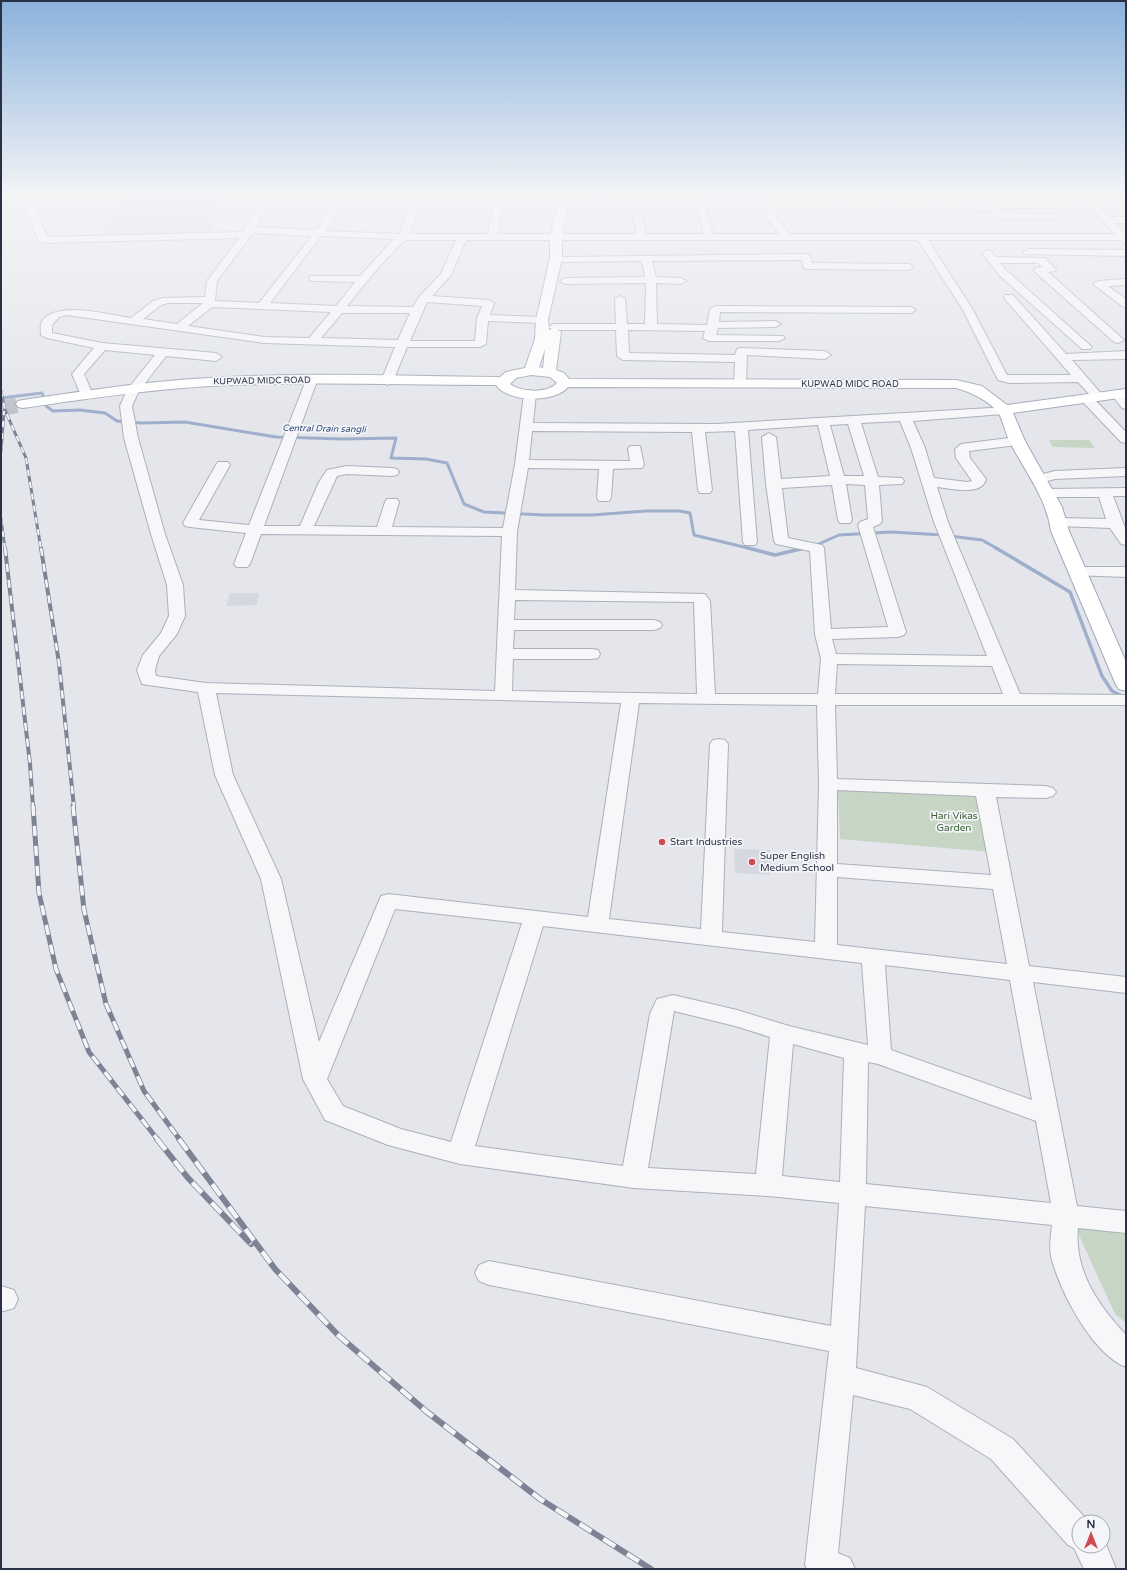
<svg xmlns="http://www.w3.org/2000/svg" width="1127" height="1570" font-family="'Varela Round',sans-serif">
<style>
.built{fill:#d6d8e0}
.green{fill:#c7d5c5}
.lines{fill:none;stroke-linecap:round;stroke-linejoin:round}
.stream-far1{stroke:#9fafcb;stroke-width:3}
.stream{stroke:#9fafcb;stroke-width:3.5}
.major-tunnel{stroke:#bfc2ca;stroke-width:16;stroke-dasharray:16 8;stroke-linecap:butt}
.minor-casing{stroke:#acb0ba;stroke-width:2}
.major-casing{stroke:#a3a9b7;stroke-width:2}
.minor{fill:#f7f7fa;fill-rule:evenodd}
.major{fill:#fff;fill-rule:evenodd}
.rail-far3-casing{stroke:#7d8395;stroke-width:3}
.rail-far2-casing{stroke:#7d8395;stroke-width:4}
.rail-far1-casing{stroke:#7d8395;stroke-width:5}
.rail-casing{stroke:#7d8395;stroke-width:6}
.rail-far3{stroke:#f4f5f9;stroke-width:2;stroke-dasharray:6;stroke-linecap:butt}
.rail-far2{stroke:#f4f5f9;stroke-width:2.5;stroke-dasharray:8;stroke-linecap:butt}
.rail-far1{stroke:#f4f5f9;stroke-width:3.5;stroke-dasharray:10;stroke-linecap:butt}
.rail{stroke:#f4f5f9;stroke-width:4.5;stroke-dasharray:14;stroke-linecap:butt}
.poi-dot{fill:#cf4a4e;stroke:#f4f5f9;stroke-width:1.5}
.labels{text-anchor:middle;dominant-baseline:central;stroke-width:3.5;stroke-linejoin:round;paint-order:stroke}
.far-street-label{font-size:9px;fill:#2b3144;stroke:#f4f5f9}
.far-water-label{font-size:9px;font-style:italic;fill:#354b78;stroke:#f4f5f9}
.park-label{font-size:10px;fill:#3b6038;stroke:#f4f5f9}
.poi-label{font-size:10px;fill:#2b3144;stroke:#f4f5f9;text-anchor:start}
</style>
<rect width="100%" height="100%" fill="#e4e6ec"/>
<g class="built">
<polygon points="226,195 209,232 102,233 126,196"/>
<polygon points="230,593 259,593 257,605 226,606"/>
<polygon points="734,849 770,850 771,875 735,873"/>
</g>
<g class="green">
<polygon points="1049,440 1089,440 1095,448 1053,447"/>
<polygon points="838,789 978,796 991,852 840,839"/>
<polygon points="1073,1222 1126,1226 1126,1323 1115,1314"/>
</g>
<g class="lines">
<g class="stream-far1">
<polyline points="1,398 42,393 46,406 53,411 80,410 105,413 117,421 141,423 185,422 276,437 343,439 396,438 391,458 426,459 447,463 464,504 484,512 544,515 592,515 646,511 680,511 690,513 694,535 752,549"/>
<polyline points="950,536 982,540 998,549"/>
<polyline points="814,546 839,535 891,532 943,535"/>
<polyline points="801,549 806,548"/>
</g>
<g class="stream">
<polyline points="748,548 775,555 805,548"/>
<polyline points="996,548 1070,592 1102,676 1112,691 1126,698"/>
</g>
<polyline class="major-tunnel" points="1,408 23,404"/>
<defs>
<g id="minor">
<path d="M21,195H29L47,237L243,232L264,195H272L256,227L316,230L337,197L340,196L498,201L503,204L498,234H637L633,218L638,215L643,218L646,234H704L696,204H575L570,201L575,198L695,199L694,195H702L704,199H770L773,200L774,203L989,205L993,202H1063L1068,205L1063,208H999L1003,213L1056,214V218L1053,219H1000L997,218L992,211L774,209L777,218L789,234H1115L1086,202L1091,199L1094,200L1110,217H1126V223H1115L1126,235V244L1120,240H928L973,310L1007,375H1071L1005,299L1004,297L1005,295H1013L1066,354L1126,351V359L1072,360L1104,397L1102,400H1095L1126,432V443L1121,442L1082,401L1080,398L1082,395H1090L1078,382L1009,383L998,380L963,310L918,240H466L451,275L432,296L489,300L494,303L490,315L542,317L548,320L542,323L488,321L486,344L480,347H407L393,381L387,385L381,381L395,347L264,343L67,315L59,317L52,325V333L102,343L216,353L222,357L216,361L166,356L139,391L132,406L138,438L165,534L183,585L185,616L177,634L159,656L155,670L156,676L206,683L495,691L502,536L261,534L250,564L247,567H237L234,564L246,533L190,527L185,526L183,523L216,465L218,462H228L230,465L199,520L249,525L307,378H315L317,381L264,526H300L319,482L327,470L347,466L392,468L397,469L399,472L397,475L392,476L347,474L337,476L314,526L377,527L385,502L387,499H397L399,502L392,527L503,528L515,464L524,394L530,390L536,394L533,423L716,424L1008,407L1010,410L1004,414L913,421L925,448L934,478L968,482L972,481L956,458L955,449L961,444L1017,437L1022,438L1024,441L1022,444L1017,445L969,451L970,458L986,479C982,497 950,488 937,487L948,522L1020,694L1126,695V705H835L837,779L1046,786L1053,788L1056,792L1053,796L1046,798L996,797L1029,966L1126,977V993L1033,982L1077,1206L1126,1211V1233L1078,1228C1074,1271 1098,1305 1126,1335V1367C1092,1354 1059,1290 1051,1256C1049,1246 1051,1235 1052,1225L865,1206L856,1368L927,1387L1013,1439L1089,1522H1079V1546H1103V1537L1116,1569H1084L1074,1548L1068,1545L991,1459L910,1409L853,1395L838,1553L850,1558L855,1569H807L805,1565L829,1351L489,1285L479,1281L475,1273L479,1265L489,1261L831,1326L839,1203L768,1196L634,1188L460,1164L388,1145L325,1120L303,1079L261,879L215,775L198,692L148,685L142,684L137,670L143,655L161,633L169,616L167,585L151,534L124,438L120,406L127,390L155,355L105,350L84,374L93,395L87,399L81,395L72,374L94,348L47,338L41,335C41,331 40,326 41,323C54,299 109,315 131,318L153,301L163,298L205,297L207,281L239,238L43,243L38,240ZM343,202L410,204L400,234L325,231ZM419,204L493,207L488,234H410ZM705,204L765,205L767,218L779,234H713ZM253,233L312,236L259,303L215,301L217,281ZM321,236L394,239L360,276H310L309,278L310,280L314,281L355,282L336,306L270,303ZM405,240H456L441,274L419,297L413,307L347,306L378,268ZM427,302L482,306L477,318L475,341H410ZM168,303H203L177,324L143,319L161,305ZM212,307L331,312L309,338L264,337L188,326ZM342,313H410L398,340L321,338ZM900,421L911,448L934,522L987,656L836,654L832,639L898,637L904,635L906,632L873,527L880,524L882,521L879,485L902,484L904,481L902,478L878,477L861,423ZM848,424L864,476H844L830,425ZM818,425L830,476L781,479L776,437L769,433L762,437L766,484L774,541L776,544L810,551L815,634L821,659L818,694H715L710,601L705,594L515,590L517,532L528,468L599,469L597,498L599,501H609L611,498L613,469L642,468L644,465L640,446H630L628,449L630,461L529,460L532,431L692,432L698,490L700,493H710L712,490L705,432L735,431L743,542L745,545H755L757,542L748,430ZM846,484L865,485L868,519L860,522L858,525L888,627L831,629L824,548L822,545L788,538L782,488L832,485L838,520L840,523H850L852,520ZM515,600L694,602L697,694L512,691L513,659H592L598,658L600,654L598,650L592,649H513L514,630H654L660,628L662,625L660,622L654,620H514ZM837,664L992,666L1003,694H835ZM216,693L621,703L588,917L388,894L381,896L319,1042L281,879L233,775ZM639,703L817,705L819,784L815,942L722,932L728,744L725,740L719,739L713,740L710,744L701,929L609,919ZM837,790L976,796L991,875L837,864ZM837,877L993,889L1007,964L837,945ZM395,909L522,923L451,1142L401,1129L343,1106L327,1079ZM543,926L862,963L868,1045L789,1026L737,1010L673,995L657,999L650,1014L623,1166L475,1146ZM885,965L1010,980L1032,1100L891,1050ZM674,1011L735,1026L770,1037L756,1174L648,1168ZM793,1044L844,1058L840,1182L782,1176ZM868,1062L878,1064L1036,1121L1051,1203L866,1184Z"/>
<polygon points="1028,249 1126,250 1126,256 1024,254 1023,252"/>
<polygon points="987,250 991,251 995,257 1045,258 1056,269 1055,271 1048,272 1124,340 1118,343 1114,342 1035,272 1034,270 1035,268 1042,267 1038,263 1000,263 1007,271 1092,347 1090,349 1082,349 999,275 982,253"/>
<polygon points="806,254 810,255 812,263 909,264 914,267 909,270 808,269 804,268 802,260 652,261 656,277 681,278 686,281 681,284 656,283 657,324 707,325 710,309 715,306 911,307 916,310 911,313 720,312 719,322 775,321 781,324 775,327 718,328 716,335 783,336 785,338 779,341 709,341 703,338 705,331 628,330 629,353 735,355 737,349 741,348 825,351 831,355 825,359 747,355 746,383 740,387 734,383 735,362 623,360 617,356 616,330 554,330 548,327 554,324 616,324 615,299 620,296 625,299 627,324 645,324 646,283 565,284 560,281 565,278 645,277 642,261 565,262 561,261 560,259 561,257"/>
<polygon points="1126,279 1126,285 1108,286 1126,299 1126,307 1122,306 1093,284 1098,281"/>
<path d="M1117,390C1127,393 1126,400 1126,409L1122,408L1111,394Z"/>
<polygon points="1126,468 1126,476 1055,479 1040,483 1035,482 1033,479 1035,476 1055,471"/>
<polygon points="1126,488 1126,496 1113,496 1126,530 1126,545 1121,544 1110,528 1059,526 1054,525 1052,522 1054,519 1059,518 1106,519 1099,497 1048,497 1043,496 1041,493 1043,490 1048,489"/>
<polygon points="1077,567 1126,567 1126,577 1072,575 1069,572 1072,569"/>
<polygon points="1,1286 14,1290 18,1299 14,1308 4,1311 1,1310"/>
</g>
<path id="major" d="M561,195H571L562,236V258L548,320L549,330L554,328L561,332L556,370L564,373L569,379L956,380L982,386L1007,405L1126,389V397L1013,413L1025,441L1062,507L1069,531L1126,662V691L1119,689L1116,685L1051,531C1046,496 1024,471 1009,440C1005,432 1003,420 998,412C989,401 969,391 956,388L568,387C555,403 508,403 496,385C400,385 305,381 209,386C147,390 85,399 23,408L18,407L16,404L18,401L23,400C85,391 147,381 209,378C306,372 403,376 500,377L506,372L525,368L535,339L536,320L550,258V236ZM545,349L543,368L539,367ZM531,375L550,377L557,383C547,394 521,392 510,384L516,378Z"/>
</defs>
<use href="#minor" class="minor-casing"/>
<use href="#major" class="major-casing"/>
<use href="#minor" class="minor"/>
<use href="#major" class="major"/>
<defs>
<g id="rail-far3">
<polyline points="1,391 5,410 26,458 41,549"/>
<polyline points="1,451 4,411"/>
<polyline points="1,519 5,549"/>
</g>
<g id="rail-far2">
<polyline points="5,548 30,764 33,807"/>
<polyline points="41,548 59,663 74,807"/>
</g>
<g id="rail-far1">
<polyline points="33,806 39,893 56,969 89,1052 158,1140"/>
<polyline points="73,806 84,910 106,1004 144,1091 180,1140"/>
</g>
<g id="rail">
<polyline points="157,1139 188,1178 251,1244"/>
<polyline points="179,1139 275,1269 338,1335 427,1412 540,1499 651,1569"/>
</g>
</defs>
<use href="#rail-far3" class="rail-far3-casing"/>
<use href="#rail-far2" class="rail-far2-casing"/>
<use href="#rail-far1" class="rail-far1-casing"/>
<use href="#rail" class="rail-casing"/>
<use href="#rail-far3" class="rail-far3"/>
<use href="#rail-far2" class="rail-far2"/>
<use href="#rail-far1" class="rail-far1"/>
<use href="#rail" class="rail"/>
</g>
<linearGradient id="sky" x2="0" y2="1"><stop stop-color="#8bb2dc"/><stop offset="0.47" stop-color="#f3f4f6"/><stop offset="1" stop-color="#f3f4f6" stop-opacity="0"/></linearGradient>
<rect width="1127" height="414" fill="url(#sky)"/>
<g class="poi-dot">
<circle cx="662" cy="842" r="4"/>
<circle cx="752" cy="862" r="4"/>
</g>
<g class="labels">
<g class="far-street-label">
<text transform="translate(262 381) rotate(-1)">KUPWAD MIDC ROAD</text>
<text x="850" y="384">KUPWAD MIDC ROAD</text>
</g>
<g class="far-water-label">
<text transform="translate(324 429) rotate(1)">Central Drain sangli</text>
</g>
<g class="park-label">
<text x="954" y="816">Hari Vikas<tspan x="954" dy="12">Garden</tspan></text>
</g>
<g class="poi-label">
<text x="670" y="842">Start Industries</text>
<text x="760" y="856">Super English<tspan x="760" dy="12">Medium School</tspan></text>
</g>
</g>
<rect width="1127" height="1570" fill="none" stroke="#2b3144" stroke-width="4"/>
<g transform="translate(1091 1534)"><circle r="19" fill="#f4f5f9" stroke="#a4a7b1"/>
<path d="M0-3L7 15L0 10L-7 15Z" fill="#cf4a4e"/>
<text y="-6" font-size="11" font-weight="bold" text-anchor="middle" fill="#2b3144">N</text>
</g>
</svg>
